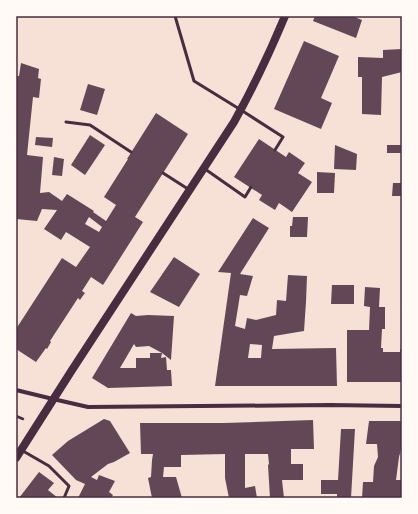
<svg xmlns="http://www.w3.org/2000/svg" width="418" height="514" font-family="Commissioner,sans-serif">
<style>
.building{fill:#644757;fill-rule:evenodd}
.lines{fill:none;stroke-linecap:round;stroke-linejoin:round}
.path{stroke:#4a2c40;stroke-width:2.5}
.service{stroke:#4a2c40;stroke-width:3}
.minor{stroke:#4a2c40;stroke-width:4}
.secondary{stroke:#4a2c40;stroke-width:8}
.neatline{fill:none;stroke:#4a2c40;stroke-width:1.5}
</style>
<rect width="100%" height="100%" fill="#f7e1d7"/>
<g class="building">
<polygon points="315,16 352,16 362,20 356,38 313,21"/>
<polygon points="304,41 339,56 321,98 332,103 321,129 274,109"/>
<polygon points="402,49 402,72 382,77 381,115 362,114 362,77 358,77 358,57 383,58 383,50"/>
<path d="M21,63L39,69L38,78L41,79L39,98L33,97L27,155L43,157L40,193L49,192L62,201L67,194L94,211L93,212L106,221L116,205L104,197L128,159H127L156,113L188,134L135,217L143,222L103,285L91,277L82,291L85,293L82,297L80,300L78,298L50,341L51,342L47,349L46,348L36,362L16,349V329L62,258L76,267L90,247L66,232L61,240L44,229L57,210L42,209L37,221L16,219V76H19ZM89,217L102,227L99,232L85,224Z"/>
<polygon points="88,84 105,89 97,115 80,110"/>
<polygon points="90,135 105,145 85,175 71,165"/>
<polygon points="36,137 53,138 52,147 35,145"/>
<polygon points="259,139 286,157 289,152 305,163 298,173 312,182 292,212 279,203 275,210 259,200 262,195 234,177"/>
<polygon points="335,145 357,154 356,170 334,169"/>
<rect x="387" y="145" width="15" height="8"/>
<polygon points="54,157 64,159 62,176 52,175"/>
<polygon points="317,172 335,173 334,193 317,193"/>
<polygon points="393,183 402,183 402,196 392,196"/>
<polygon points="293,217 308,217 307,237 290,237 290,226 292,226"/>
<path d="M253,218L269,228L240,274L253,276L247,296L240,295L235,326L245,329L247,318L256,320L276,315L277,300L286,301L288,275L307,276L306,302L304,331L274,336L272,349L336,348L337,386H215L231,273L218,272ZM250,344L262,345L261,358H248Z"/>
<polygon points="174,257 200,274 179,307 150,292"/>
<polygon points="332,285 354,285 354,304 331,304"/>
<polygon points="365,287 380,288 379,307 385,307 385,329 382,329 381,348 383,348 383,352 400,352 400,349 402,349 402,382 347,382 347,330 369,330 370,307 364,306"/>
<path d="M131,313L136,316L148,315L174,316L171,360L162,353L161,358L166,357L167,370H171L172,386L108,388L92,378ZM134,344L136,347L149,346L162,353H150V358H136V368H120Z"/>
<polygon points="104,419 110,421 130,453 114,462 108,464 91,477 97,480 99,475 115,481 109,492 113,495 111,498 78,498 85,484 76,480 52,455 68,441"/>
<polygon points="313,420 314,449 291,449 291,464 303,464 303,480 282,480 284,498 270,498 268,465 269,464 268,454 245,454 245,488 255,486 257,498 229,498 225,478 225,454 181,455 181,467 164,467 163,477 176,477 182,498 169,498 169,497 165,498 152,498 148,478 151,477 152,460 153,454 141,454 140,423 224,423"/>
<polygon points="369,421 402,421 402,446 399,457 396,480 402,480 402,498 362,498 363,482 373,482 374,466 378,457 377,444 366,444"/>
<polygon points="341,429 355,429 351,498 337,498 337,494 321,494 321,480 338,480"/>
<polygon points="39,472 54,483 48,490 58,498 19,498"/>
</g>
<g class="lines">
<polyline class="path" points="16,416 23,419"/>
<g class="service">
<polyline points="175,16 194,81 241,110 283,137 275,150"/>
<polyline points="66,122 90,125 131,152"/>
<polyline points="205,169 245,197 251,187"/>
<polyline points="163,173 188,189"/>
<polyline points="23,451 49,466 69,486 64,498"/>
</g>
<polyline class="minor" points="16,390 53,399 88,407 330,405 402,406"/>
<path class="secondary" d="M16,458L72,370L234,122C253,88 270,52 285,16"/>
</g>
<rect width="418" height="514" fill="none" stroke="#fffaf5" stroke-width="34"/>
<rect x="17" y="17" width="384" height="480" class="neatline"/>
</svg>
